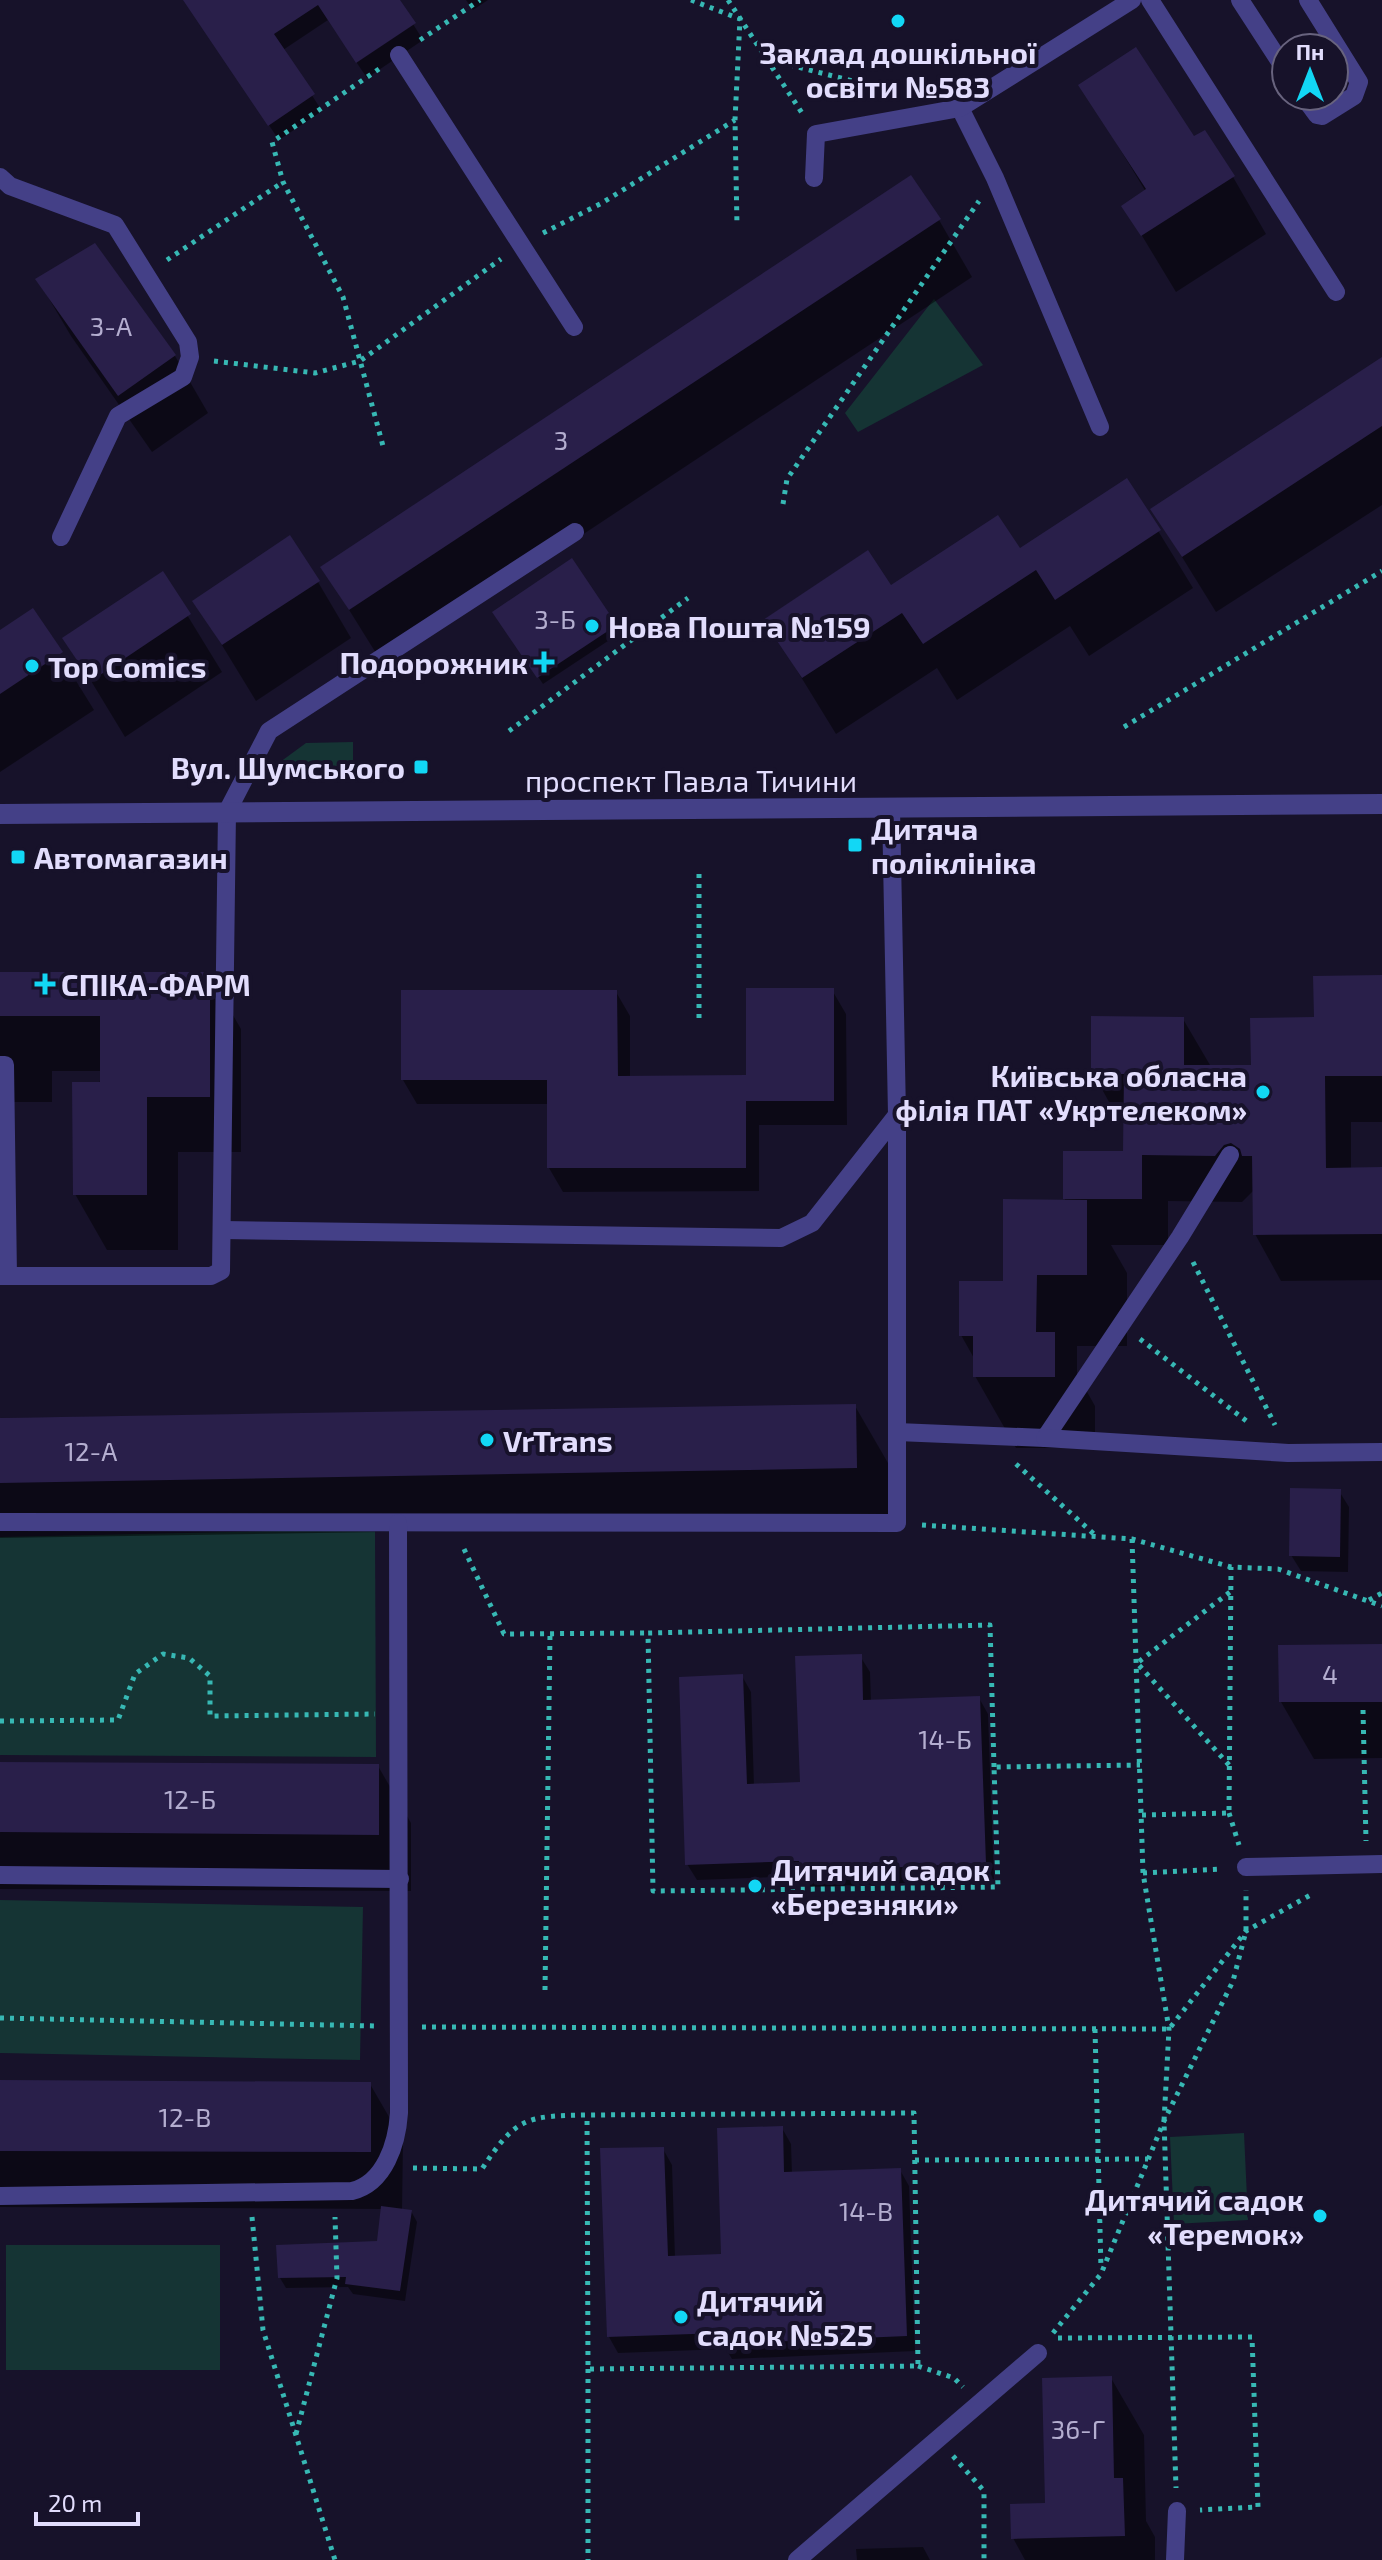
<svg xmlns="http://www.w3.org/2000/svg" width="1382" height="2560" font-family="'Exo 2',sans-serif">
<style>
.green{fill:#153434}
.shadow{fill:#0007}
.building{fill:#291f4a}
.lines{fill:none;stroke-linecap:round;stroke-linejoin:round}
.path{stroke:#37b8b4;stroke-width:5;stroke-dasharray:4 6;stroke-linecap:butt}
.service{stroke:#444087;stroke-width:18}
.tertiary{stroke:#444087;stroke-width:20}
.poi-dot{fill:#12d7f5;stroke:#17122a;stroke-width:3}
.labels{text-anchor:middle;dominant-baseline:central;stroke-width:8;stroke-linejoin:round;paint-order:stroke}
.number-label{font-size:26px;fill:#b4aed0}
.poi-label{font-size:30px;font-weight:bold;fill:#e2ddfd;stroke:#17122a;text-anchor:start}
.street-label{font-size:30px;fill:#e2ddfd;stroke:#17122a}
</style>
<rect width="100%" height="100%" fill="#17122a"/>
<g class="green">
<polygon points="934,299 983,365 858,432 845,413"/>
<polygon points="353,742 353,778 257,779 306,743"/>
<polygon points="375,1529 376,1757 0,1755 0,1537"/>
<polygon points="0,1900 363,1907 360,2060 0,2053"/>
<polygon points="1244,2133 1248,2220 1174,2224 1170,2137"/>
<rect x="6" y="2245" width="214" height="125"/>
</g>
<g class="shadow">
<polygon points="184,0 398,0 423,40 367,78 328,20 283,50 322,111 279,140"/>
<polygon points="466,0 488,0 473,10"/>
<polygon points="1089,98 1194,139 1233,177 1266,234 1176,292 1124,206 1146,192"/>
<polygon points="939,220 972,277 384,666 323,568"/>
<polygon points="95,246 175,356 208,413 152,452 71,336 38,280"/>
<polygon points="1382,361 1382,505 1216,612 1153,510"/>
<polygon points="1127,480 1193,588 1089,656 1070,626 957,700 937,668 836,734 766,620 1019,551"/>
<polygon points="162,574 222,672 125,737 65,638"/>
<polygon points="318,582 351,638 256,701 195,601"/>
<polygon points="33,611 94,710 0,772 0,633"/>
<polygon points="499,619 616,626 620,633 543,684"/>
<polygon points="0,974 209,974 241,1029 241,1152 178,1152 178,1250 107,1250 75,1194 102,1071 52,1071 52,1102 0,1102"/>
<polygon points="1382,977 1382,1122 1351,1122 1351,1170 1382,1169 1382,1280 1281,1281 1255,1234 1254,1190 1242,1202 1168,1201 1168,1245 1111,1245 1127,1273 1127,1346 1077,1346 1077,1374 1095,1406 1095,1448 1016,1448 975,1376 975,1360 961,1335 1005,1283 1065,1201 1065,1153 1125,1153 1126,1120 1119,1120 1093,1073 1183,1019 1210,1065 1253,1067 1316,1019"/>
<polygon points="832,990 846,1014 847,1125 759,1125 759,1191 563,1192 549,1168 549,1104 417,1104 403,1080 616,992 630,1016 630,1078 748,1077"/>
<polygon points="855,1406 888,1463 889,1524 0,1538 0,1418"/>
<polygon points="1339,1491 1349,1507 1348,1572 1301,1571 1291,1555"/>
<polygon points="1382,1646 1382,1758 1314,1759 1281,1702"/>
<polygon points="860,1656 870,1672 871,1702 979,1698 988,1714 994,1879 811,1887 805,1876 697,1880 687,1864 742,1676 751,1692 754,1786 802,1784"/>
<polygon points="0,1764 378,1766 411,1823 411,1891 0,1889"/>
<polygon points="0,2082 370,2084 403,2141 402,2211 411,2211 417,2222 405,2301 353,2294 348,2287 286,2288 280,2278 379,2243 383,2209 0,2207"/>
<polygon points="782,2128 791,2144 792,2174 900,2170 909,2186 915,2351 732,2359 726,2349 618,2353 609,2337 663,2149 672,2165 675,2258 723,2256"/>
<polygon points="1111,2378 1144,2435 1146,2521 1155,2537 1155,2560 1025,2560 1013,2538 1047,2505"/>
<polygon points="923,2547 930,2560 857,2560 856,2549"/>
</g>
<g class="building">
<polygon points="183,0 400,0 416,23 356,63 318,5 274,34 315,94 268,126"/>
<polygon points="1136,47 1194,136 1205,130 1235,176 1141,236 1121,206 1146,189 1078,85"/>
<polygon points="911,175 941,219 349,610 320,567"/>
<polygon points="95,243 176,355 118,396 35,279"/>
<polygon points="1382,357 1382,426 1182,557 1150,509"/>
<polygon points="1127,478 1161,530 1055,600 1036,570 923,644 902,613 802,678 763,620 868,550 891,585 998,515 1020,548"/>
<polygon points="290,535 320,581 222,645 192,601"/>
<polygon points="572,558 617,625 537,678 492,612"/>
<polygon points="163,571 191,614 91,681 62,638"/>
<polygon points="33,608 63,652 0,694 0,630"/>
<polygon points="0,972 210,972 210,1097 147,1097 147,1195 73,1195 72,1082 100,1082 100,1016 0,1016"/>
<polygon points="1382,975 1382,1076 1325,1076 1326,1168 1382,1167 1382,1234 1253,1235 1252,1156 1242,1156 1240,1149 1231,1143 1224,1145 1215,1156 1142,1155 1142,1199 1063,1199 1063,1151 1123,1151 1124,1074 1091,1074 1091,1016 1184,1017 1184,1065 1251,1065 1250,1018 1314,1017 1313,976"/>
<polygon points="746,988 834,988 834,1101 746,1101 746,1168 547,1168 547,1080 401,1080 401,990 617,990 618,1076 746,1075"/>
<polygon points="1003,1199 1087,1200 1087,1275 1037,1275 1036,1332 1055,1332 1055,1377 973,1377 973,1336 959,1336 959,1281 1003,1281"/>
<polygon points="856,1404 857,1468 0,1483 0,1418"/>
<polygon points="1290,1488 1341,1489 1340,1557 1289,1556"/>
<polygon points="1382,1644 1382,1702 1279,1702 1278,1645"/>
<polygon points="862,1654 863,1700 980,1696 986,1863 800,1872 799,1861 685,1865 679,1677 743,1674 747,1784 800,1782 795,1656"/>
<polygon points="0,1762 379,1764 379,1835 0,1832"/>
<polygon points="0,2080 371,2082 371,2152 0,2151"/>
<polygon points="783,2126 784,2172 901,2168 907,2336 721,2344 721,2333 607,2337 600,2148 664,2147 668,2256 721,2254 717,2128"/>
<polygon points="381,2206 412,2210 400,2291 345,2284 346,2277 278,2278 276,2245 377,2241"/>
<polygon points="1112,2376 1114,2478 1123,2478 1125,2536 1011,2539 1010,2504 1045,2503 1042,2378"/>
</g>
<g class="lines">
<g class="path">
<polyline points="691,0 740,19 735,120 737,226"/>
<polyline points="728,0 802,113"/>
<polyline points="420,40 480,0"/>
<polyline points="770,60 896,92"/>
<polyline points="379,69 272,142 283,182 343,297 383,446"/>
<polyline points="543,233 602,203 735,120"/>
<polyline points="167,260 283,182"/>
<polyline points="214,361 315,373 360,361 501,259"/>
<polyline points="783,504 787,479 979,201"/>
<polyline points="1124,727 1382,571"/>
<polyline points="509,731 688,598"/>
<polyline points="699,874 699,1018"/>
<polyline points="1193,1262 1275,1425"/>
<polyline points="1140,1339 1249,1423"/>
<polyline points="1016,1464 1095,1535"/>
<polyline points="922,1525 1132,1539 1231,1567 1278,1569 1382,1606"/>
<polyline points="1132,1539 1143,1873 1169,2029 1164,2121 1176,2488"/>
<polyline points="464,1549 504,1634 648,1633"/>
<polyline points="1369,1600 1382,1593"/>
<polyline points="1363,1710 1366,1841"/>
<polyline points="0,1721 118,1720 135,1674 163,1654 189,1658 210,1676 210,1716 375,1714"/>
<polyline points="1229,1765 1137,1663 1230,1592"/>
<polyline points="994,1767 990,1625 648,1633 653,1891 998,1887 994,1767 1140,1765"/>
<polyline points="1229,1813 1239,1845"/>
<polyline points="1142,1815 1229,1813 1231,1567"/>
<polyline points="1143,1873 1221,1869"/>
<polyline points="545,1990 550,1634"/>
<polyline points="0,2018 376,2026"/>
<polyline points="422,2027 1169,2029 1246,1931 1314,1893"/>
<polyline points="1095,2029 1101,2269"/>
<polyline points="915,2160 1148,2159"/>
<path d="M413,2168L482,2169C516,2117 526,2116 587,2115L914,2113L918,2366L588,2369L587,2115"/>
<polyline points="252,2217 263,2330 335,2560"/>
<polyline points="1053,2333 1101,2274 1164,2121 1233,1981 1246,1931 1246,1890"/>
<polyline points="1058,2338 1252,2337 1258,2507 1200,2510"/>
<polyline points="918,2366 954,2378 963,2387"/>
<polyline points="588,2369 588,2560"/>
<polyline points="296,2434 337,2278 335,2217"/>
<polyline points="953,2456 984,2491 984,2560"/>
</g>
<g class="service">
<polyline points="1150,0 1336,292"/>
<polyline points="1240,0 1286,71"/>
<polyline points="399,55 574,327"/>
<polyline points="1303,96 1317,115 1322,116 1354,96 1359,82 1308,0"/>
<polyline points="960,108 995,178 1100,427"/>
<polyline points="0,177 10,186 115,225 188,342 190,357 183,377 118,416 61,537"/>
<polyline points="814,178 816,134 960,108 1132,0"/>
<polyline points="0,1065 5,1065 8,1276"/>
<polyline points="223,1230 781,1238 812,1223 897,1115"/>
<polyline points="0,1276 211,1276 221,1271 227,812 269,731 575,532"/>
<polyline points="897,1432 1045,1438 1180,1237 1230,1155"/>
<polyline points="1045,1438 1288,1453 1382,1452"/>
<polyline points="0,1522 897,1523 897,1115 891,808"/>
<polyline points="1246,1867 1382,1864"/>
<polyline points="0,1875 400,1879"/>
<path d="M0,2196L352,2191C385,2183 397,2143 399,2113L398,1523"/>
<polyline points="797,2560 1038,2353"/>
<polyline points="1175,2560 1177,2511"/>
</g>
<polyline class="tertiary" points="0,814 1382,804"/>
</g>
<g class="poi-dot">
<circle cx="898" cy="21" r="8"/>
<circle cx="592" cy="626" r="8"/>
<path d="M540 650h8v8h8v8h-8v8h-8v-8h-8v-8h8z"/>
<circle cx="32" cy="666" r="8"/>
<rect x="413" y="759" width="16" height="16" rx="4"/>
<rect x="847" y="837" width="16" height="16" rx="4"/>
<rect x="10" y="849" width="16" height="16" rx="4"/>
<path d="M41 972h8v8h8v8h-8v8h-8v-8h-8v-8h8z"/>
<circle cx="1263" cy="1092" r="8"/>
<circle cx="487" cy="1440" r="8"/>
<circle cx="755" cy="1886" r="8"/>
<circle cx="1320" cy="2216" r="8"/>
<circle cx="681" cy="2317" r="8"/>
</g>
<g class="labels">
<g class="number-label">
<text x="111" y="325">3-А</text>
<text x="561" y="439">3</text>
<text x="555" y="618">3-Б</text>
<text x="91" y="1450">12-А</text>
<text x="1330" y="1673">4</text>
<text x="945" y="1738">14-Б</text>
<text x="190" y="1798">12-Б</text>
<text x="185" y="2116">12-В</text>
<text x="866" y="2210">14-В</text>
<text x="1078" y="2428">36-Г</text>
</g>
<g class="poi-label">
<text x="898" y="52" text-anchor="middle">Заклад дошкільної<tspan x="898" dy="34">освіти №583</tspan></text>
<text x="608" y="626">Нова Пошта №159</text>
<text x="528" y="662" text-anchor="end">Подорожник</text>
<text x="48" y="666">Top Comics</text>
<text x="405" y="767" text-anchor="end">Вул. Шумського</text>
<text x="871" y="828">Дитяча<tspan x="871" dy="34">поліклініка</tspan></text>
<text x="34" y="857">Автомагазин</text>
<text x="61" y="984">СПІКА-ФАРМ</text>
<text x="1247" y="1075" text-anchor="end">Київська обласна<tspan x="1247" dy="34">філія ПАТ «Укртелеком»</tspan></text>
<text x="503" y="1440">VrTrans</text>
<text x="771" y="1869">Дитячий садок<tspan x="771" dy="34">«Березняки»</tspan></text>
<text x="1304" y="2199" text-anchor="end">Дитячий садок<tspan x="1304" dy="34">«Теремок»</tspan></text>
<text x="697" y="2300">Дитячий<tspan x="697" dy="34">садок №525</tspan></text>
</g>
<g class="street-label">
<text x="691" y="780">проспект Павла Тичини</text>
</g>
</g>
<g transform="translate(1310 72)"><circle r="38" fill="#17122a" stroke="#68637e" stroke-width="2"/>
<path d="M0-6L14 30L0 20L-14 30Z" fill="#12d7f5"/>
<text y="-12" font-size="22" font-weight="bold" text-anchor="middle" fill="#e2ddfd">Пн</text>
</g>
<path d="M36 2512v12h102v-12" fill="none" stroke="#e2ddfd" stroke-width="4"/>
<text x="48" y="2512" font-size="24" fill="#e2ddfd" stroke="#17122a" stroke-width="6" paint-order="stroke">20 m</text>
</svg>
